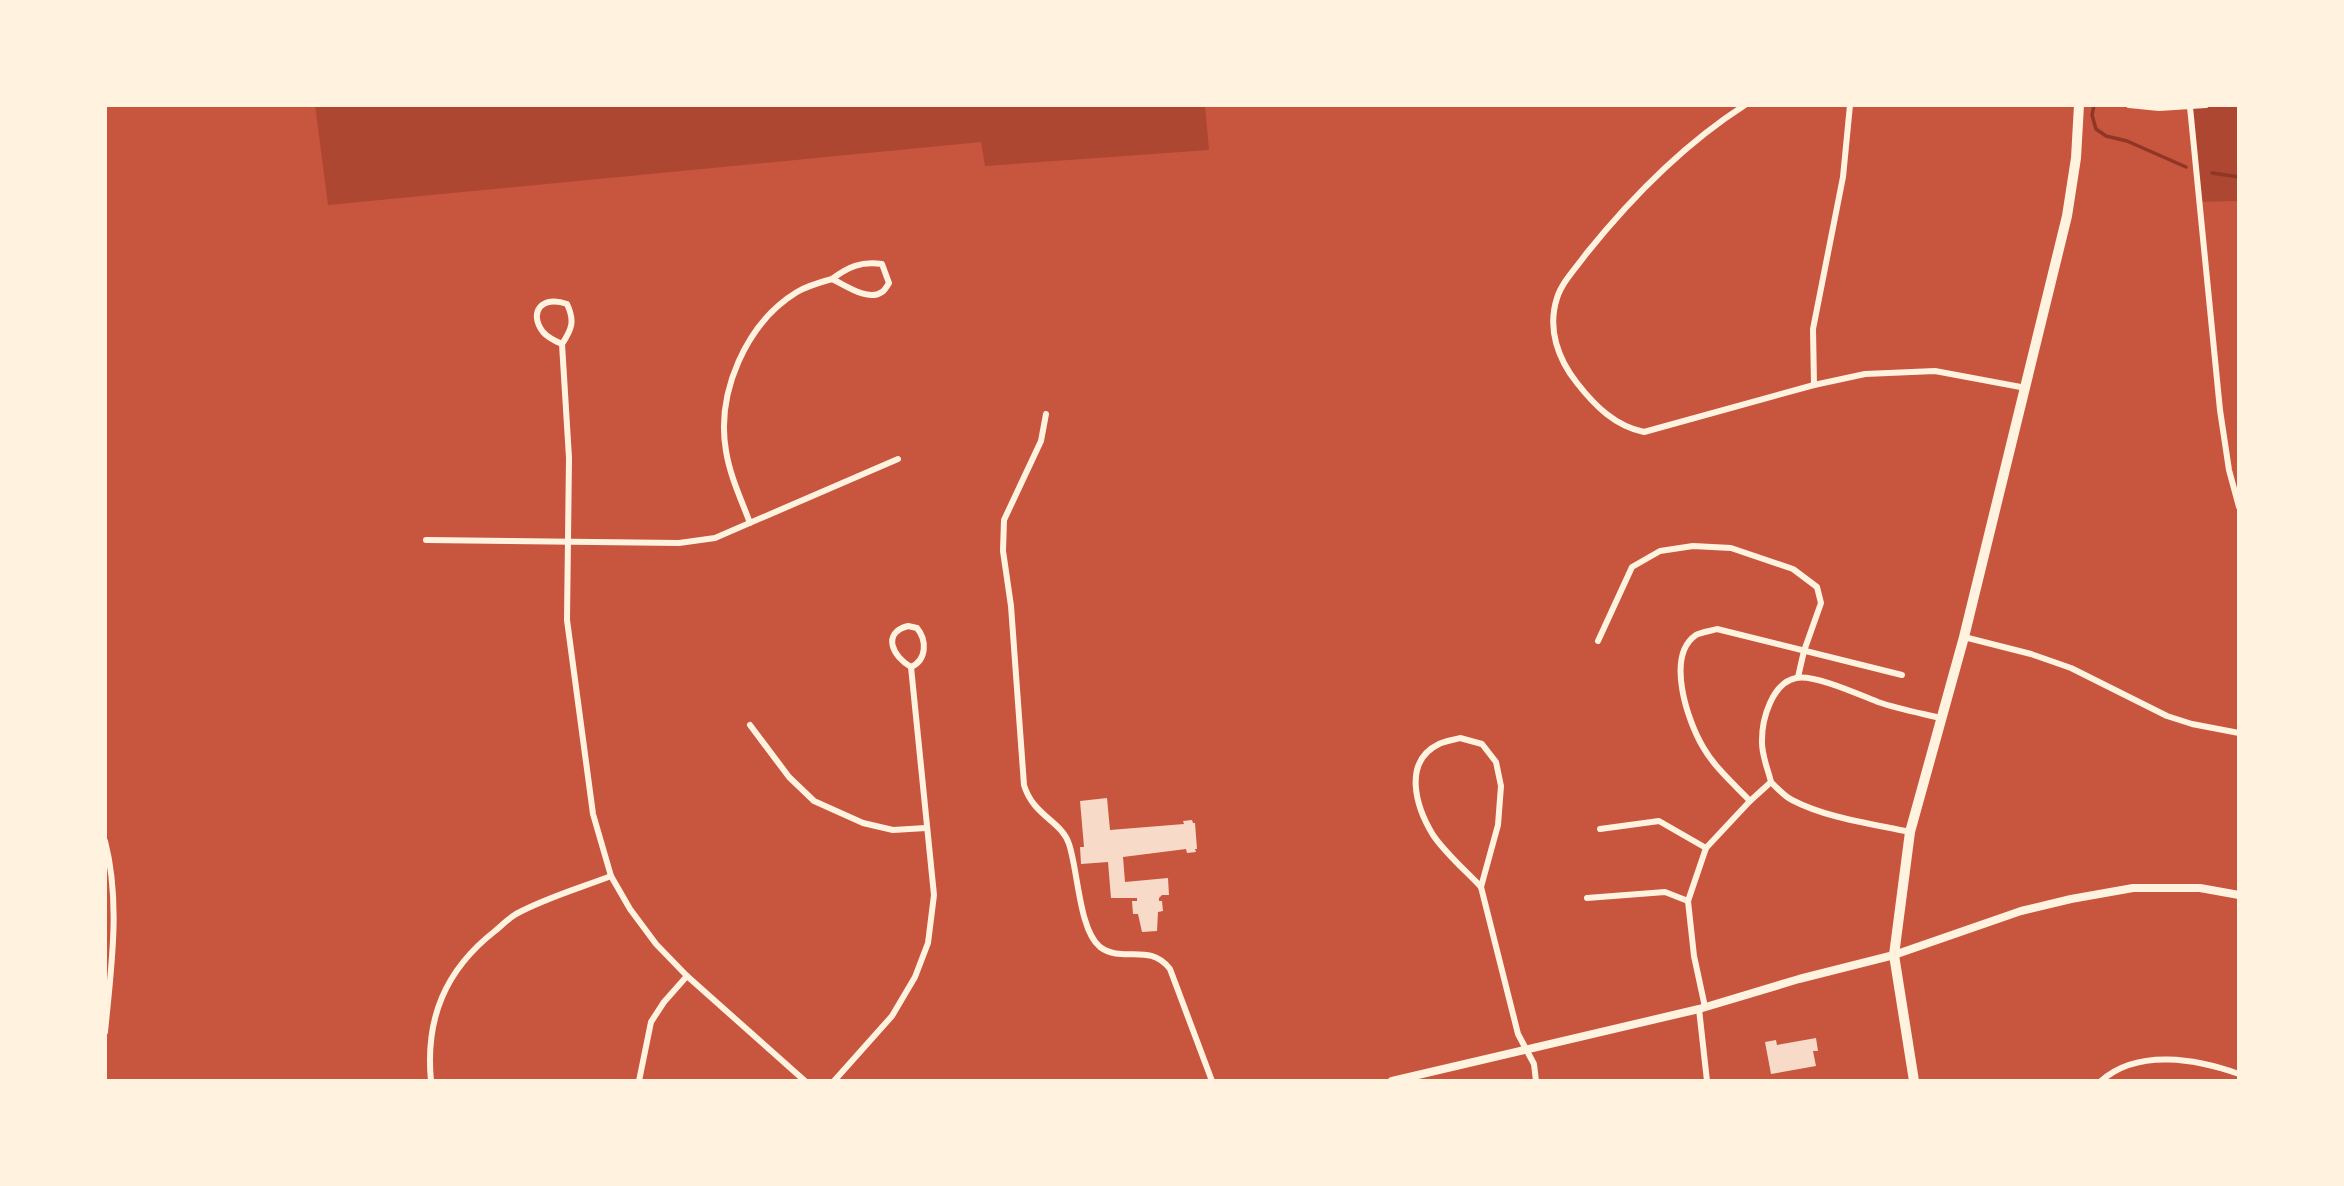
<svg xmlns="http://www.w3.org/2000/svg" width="2344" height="1186" font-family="'Libre Baskerville',serif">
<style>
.green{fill:#ae4732}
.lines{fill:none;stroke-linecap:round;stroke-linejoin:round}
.stream{stroke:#8f3625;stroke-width:3.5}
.building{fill:#f7dbc8}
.minor{stroke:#fff3e0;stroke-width:6}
.tertiary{stroke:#fff3e0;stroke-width:8}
.primary{stroke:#fff3e0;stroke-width:10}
</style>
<rect width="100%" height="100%" fill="#c8553d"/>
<g class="green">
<polygon points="315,105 1205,105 1209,150 985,166 981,142 328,205"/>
<polygon points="2206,105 2239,105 2239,201 2199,202 2190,107"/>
</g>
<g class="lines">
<g class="stream">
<polyline points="2094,105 2092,115 2096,129 2106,136 2127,141 2186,167"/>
<polyline points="2212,173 2239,177"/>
</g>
</g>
<g class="building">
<polygon points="1107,798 1110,830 1184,824 1183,821 1192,820 1193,823 1195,823 1197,849 1195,849 1196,852 1187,853 1186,849 1123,857 1125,882 1168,878 1169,895 1162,895 1159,898 1159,901 1162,901 1163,911 1158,912 1157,931 1142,932 1138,914 1133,914 1132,901 1137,901 1137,898 1111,898 1108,862 1081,864 1080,847 1084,847 1080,801"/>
<polygon points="1816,1038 1818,1051 1813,1051 1816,1066 1771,1074 1765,1042 1776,1040 1777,1045"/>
</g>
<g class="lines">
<g class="minor">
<path d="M1745,105C1684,144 1631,198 1586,254C1576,268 1562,282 1557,298C1547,329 1558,359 1577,383C1595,406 1615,426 1644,432L1814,385L1865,374L1935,371L2026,388"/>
<polyline points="2129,105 2159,108 2206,105"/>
<polyline points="2190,107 2220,410 2229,470 2239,507"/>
<path d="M562,344C555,341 548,338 543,332C528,312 542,295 567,304C575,321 572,329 562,344L569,458L567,620L593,814L611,876L630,909L656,944L687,976L805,1081"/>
<polyline points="1814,385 1813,329 1843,177 1850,105"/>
<path d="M1046,414L1041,441L1004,520L1003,551L1011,606L1024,785C1033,816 1062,821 1069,844C1078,870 1079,930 1100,947C1123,964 1149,942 1170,969L1212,1081"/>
<path d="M750,523C741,499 730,476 726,451C716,393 746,323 797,292C807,286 821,282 832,279C845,285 868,302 882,292C885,290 887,286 889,283L882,264C861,261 848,267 832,279"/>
<polyline points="426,540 679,543 715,538 898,459"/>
<path d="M908,626L917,628C927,640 927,660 911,667C893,657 881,633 908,626Z"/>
<polyline points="1964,637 2031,654 2071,668 2167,716 2192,724 2239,733"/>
<polyline points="1598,641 1632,567 1660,551 1693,546 1731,548 1793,569 1817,587 1821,603 1804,651 1798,677"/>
<polyline points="750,725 789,777 814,801 863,823 893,830 926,828"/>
<path d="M1460,738L1482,744L1496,762L1501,786L1498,825L1481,887C1466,871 1446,854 1433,835C1416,807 1402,762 1439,744C1445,741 1454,740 1460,738Z"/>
<path d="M1771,782C1777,788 1784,796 1792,800C1826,818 1873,824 1910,832"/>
<path d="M1750,801C1734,784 1715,768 1703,747C1688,722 1665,656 1696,635C1702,632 1711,631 1717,629L1902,675"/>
<path d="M1600,829L1659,821L1706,848L1750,801L1771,782C1768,769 1761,754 1762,740C1762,719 1772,683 1796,678C1814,674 1860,695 1878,702C1898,709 1920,713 1941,718"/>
<path d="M105,841C121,903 111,969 105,1032"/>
<polyline points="1481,887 1518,1034 1534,1064 1536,1081"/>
<polyline points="1587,898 1665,892 1688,901"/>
<polyline points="1705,1007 1694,956 1688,901 1706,848"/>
<polyline points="1699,1009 1707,1081"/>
<path d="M431,1081C425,1019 445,970 495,931C502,925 508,919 516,914C545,898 580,888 611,876"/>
<polyline points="639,1081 651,1022 664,1002 687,976"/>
<polyline points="834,1081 892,1016 915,977 928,943 934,895 911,667"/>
<path d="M2101,1081C2138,1048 2197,1059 2239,1074"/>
</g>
<polyline class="tertiary" points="1392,1081 1699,1009 1799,979 1894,955 2021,911 2071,899 2133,888 2200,888 2239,895"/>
<polyline class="primary" points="1914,1081 1894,955 1910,832 1964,637 2067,216 2076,158 2079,105"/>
</g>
<rect width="2344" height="1186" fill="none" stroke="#fff3e0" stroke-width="214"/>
</svg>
